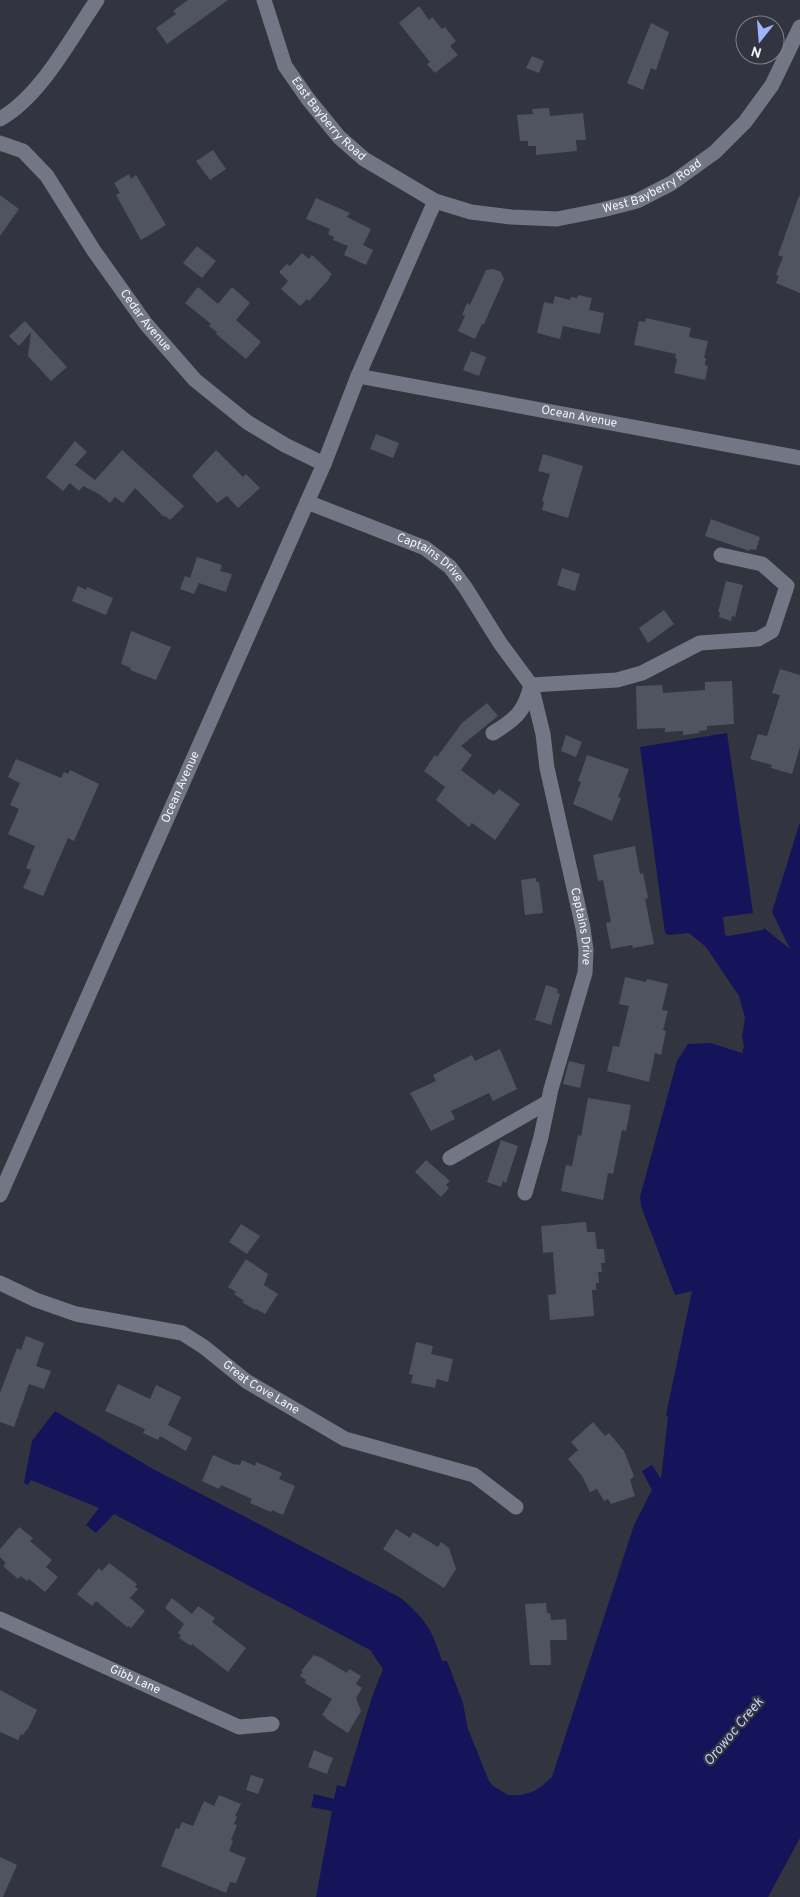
<svg xmlns="http://www.w3.org/2000/svg" width="800" height="1897" font-family="Overpass,sans-serif">
<style>
.water{fill:#151359}
.building{fill:#505360}
.lines{fill:none;stroke-linecap:round;stroke-linejoin:round}
.minor{stroke:#737684;stroke-width:15}
.labels{text-anchor:middle;dominant-baseline:central;stroke-width:4.5;stroke-linejoin:round;paint-order:stroke}
.street-label{font-size:12px;fill:#f1f3fa;stroke:#323540}
.water-label{font-size:14px;font-style:italic;fill:#c3cdf7;stroke:#323540}
</style>
<rect width="100%" height="100%" fill="#323540"/>
<path class="water" d="M727,733L753,913L723,917L725,935L728,936L763,930L764,928L790,949L772,912L800,822V1838L768,1897H316L332,1811L311,1807L314,1794L334,1799L337,1785L345,1787L372,1697L383,1669L370,1650L114,1514L96,1533L86,1525L99,1508L31,1480L28,1485L24,1483L32,1441L55,1411L153,1469L401,1598C426,1620 432,1629 442,1661H447L463,1703L468,1729L489,1781L493,1786L508,1795H522L534,1791L542,1786L552,1777L634,1525L652,1490L642,1471L652,1465L661,1479L668,1417L666,1415L692,1291L675,1295L641,1206L640,1197L677,1061L688,1044L711,1043L742,1053L744,1046L742,1037L745,1018L739,996L706,947L689,933L668,935L665,933L640,747Z"/>
<g class="building">
<polygon points="188,0 228,0 167,44 156,28 176,14 173,11"/>
<polygon points="419,6 429,20 432,17 442,29 445,27 456,41 450,46 458,55 435,73 427,64 430,62 399,23"/>
<polygon points="651,23 669,32 656,70 651,68 643,90 627,83"/>
<polygon points="532,56 544,61 539,73 526,68"/>
<polygon points="549,108 550,116 583,113 586,140 576,140 577,151 536,155 536,146 528,146 528,141 520,141 517,115 533,114 532,109"/>
<polygon points="213,150 226,169 210,180 196,161"/>
<polygon points="129,174 131,179 136,175 166,225 141,240 116,195 120,193 114,183"/>
<polygon points="0,195 19,209 0,236"/>
<polygon points="799,196 800,196 800,293 776,283 779,276 776,275 783,257 778,255"/>
<polygon points="316,198 350,213 347,217 371,229 363,245 373,250 366,265 344,255 348,246 333,240 334,237 328,234 330,229 306,219"/>
<polygon points="197,246 216,261 202,278 183,263"/>
<polygon points="302,253 309,259 312,255 332,274 329,277 330,278 309,301 307,299 300,306 281,289 288,281 279,272 287,264 290,266"/>
<polygon points="493,269 501,272 504,279 484,324 482,324 475,339 458,331 465,316 462,315 467,303 470,305 486,270"/>
<polygon points="198,287 218,304 232,287 250,303 236,320 261,342 246,359 216,334 217,332 209,326 211,324 185,303"/>
<polygon points="578,295 592,298 589,310 604,313 600,334 563,326 560,339 537,333 544,302 553,304 555,296 570,300 571,297 577,298"/>
<polygon points="646,318 691,328 689,337 708,341 704,358 706,358 705,365 708,366 705,380 674,373 677,359 675,358 676,354 634,345 639,321 645,322"/>
<polygon points="25,321 67,367 51,381 28,356 31,332 19,346 9,336"/>
<polygon points="471,351 486,357 479,376 463,370"/>
<polygon points="376,434 399,443 393,458 370,449"/>
<polygon points="75,441 87,452 75,465 95,480 122,450 184,506 170,520 165,516 164,517 135,488 123,503 115,497 110,503 99,494 83,486 79,491 70,483 63,491 46,477"/>
<polygon points="216,450 243,477 246,474 260,488 238,508 227,496 217,503 192,476"/>
<polygon points="543,454 583,466 568,518 542,510 544,502 542,501 550,474 538,471"/>
<polygon points="711,519 760,537 756,550 750,549 750,551 705,536"/>
<polygon points="197,557 222,565 220,571 232,574 226,592 199,583 194,594 180,589 185,576 190,578"/>
<polygon points="562,568 580,574 575,591 557,585"/>
<polygon points="726,581 743,585 735,617 732,616 731,621 719,617 720,612 718,612"/>
<polygon points="78,586 86,590 87,587 113,598 106,615 72,601"/>
<polygon points="664,610 674,624 648,643 639,628"/>
<polygon points="131,631 171,647 156,680 130,670 131,668 121,664"/>
<polygon points="780,669 800,675 800,747 792,774 771,768 772,765 750,759 758,734 767,736 780,695 772,693"/>
<polygon points="732,681 734,724 707,726 707,730 699,731 699,733 683,735 683,731 665,732 665,728 637,729 636,686 662,685 663,693 705,690 705,682"/>
<polygon points="487,703 498,716 461,746 472,755 461,770 494,795 499,789 520,804 495,840 472,823 469,827 436,800 445,787 424,771 435,755 437,757 462,723"/>
<polygon points="566,735 582,742 576,757 561,751"/>
<polygon points="587,755 629,769 618,797 621,798 612,821 573,804 581,782 578,781"/>
<polygon points="16,759 61,778 64,772 68,774 70,770 99,784 74,841 68,838 43,896 23,888 31,870 26,868 35,846 8,834 19,809 10,805 20,783 8,777"/>
<polygon points="635,846 640,874 643,873 648,898 645,899 654,944 633,948 632,945 611,949 606,923 611,922 603,880 598,881 593,855"/>
<polygon points="536,878 536,882 539,882 543,913 525,915 521,880"/>
<polygon points="625,977 646,982 647,979 668,984 662,1010 668,1011 663,1030 666,1031 661,1055 655,1053 649,1082 607,1071 613,1046 619,1047 629,1006 619,1004"/>
<polygon points="546,985 558,989 557,993 560,994 551,1025 535,1020"/>
<polygon points="500,1049 517,1089 493,1101 489,1093 451,1111 455,1119 431,1131 410,1093 436,1081 433,1075 450,1066 472,1055 475,1061"/>
<polygon points="569,1061 585,1065 580,1088 563,1084"/>
<polygon points="588,1098 631,1105 626,1131 622,1130 613,1174 608,1173 603,1200 561,1191 566,1165 572,1166 578,1135 581,1136"/>
<polygon points="501,1140 518,1146 506,1183 503,1181 501,1187 487,1182"/>
<polygon points="426,1160 450,1181 446,1185 449,1188 441,1197 415,1172"/>
<polygon points="586,1222 587,1232 595,1232 597,1249 604,1249 605,1263 601,1263 602,1272 598,1272 599,1283 596,1283 596,1290 592,1290 594,1316 550,1320 548,1295 556,1294 553,1252 543,1253 541,1226"/>
<polygon points="241,1224 260,1236 247,1254 229,1242"/>
<polygon points="246,1259 268,1274 264,1285 278,1294 265,1314 256,1309 255,1310 242,1302 244,1301 234,1294 236,1292 228,1287"/>
<polygon points="26,1336 44,1343 36,1366 51,1371 44,1389 29,1384 14,1427 0,1422 0,1393 17,1348 21,1350"/>
<polygon points="416,1342 433,1346 431,1354 453,1359 448,1382 437,1379 435,1388 411,1383 413,1375 409,1374"/>
<polygon points="118,1384 150,1399 156,1385 181,1397 168,1425 192,1438 186,1451 160,1436 158,1440 143,1433 145,1429 105,1411"/>
<polygon points="593,1422 605,1436 609,1433 624,1451 634,1476 630,1480 635,1496 611,1504 608,1499 604,1501 597,1489 590,1492 582,1476 568,1459 578,1450 571,1442"/>
<polygon points="213,1455 236,1465 237,1464 240,1465 242,1460 255,1466 256,1462 282,1473 279,1479 295,1486 283,1515 272,1510 271,1512 250,1503 252,1499 221,1485 219,1489 202,1481"/>
<polygon points="19,1527 33,1538 30,1541 52,1560 46,1567 58,1577 45,1592 29,1579 27,1581 21,1576 18,1579 3,1566 6,1563 0,1557 0,1549"/>
<polygon points="396,1529 410,1538 413,1532 438,1547 441,1542 449,1548 456,1569 444,1588 383,1549"/>
<polygon points="109,1563 137,1584 135,1587 138,1589 130,1598 145,1611 131,1628 129,1626 127,1627 96,1601 92,1606 77,1594 99,1568 102,1571"/>
<polygon points="172,1598 192,1614 198,1606 215,1618 212,1622 246,1648 228,1672 192,1644 191,1646 179,1638 181,1635 178,1633 184,1624 165,1608"/>
<polygon points="546,1603 547,1613 550,1613 551,1620 566,1619 567,1640 550,1640 551,1665 530,1665 525,1604"/>
<polygon points="314,1655 318,1657 318,1656 347,1673 349,1669 361,1676 356,1684 362,1688 356,1698 361,1711 348,1733 325,1718 326,1717 322,1715 332,1699 305,1683 306,1680 300,1676 303,1672 301,1671"/>
<polygon points="0,1690 37,1710 28,1729 27,1729 23,1735 21,1734 18,1740 0,1732"/>
<polygon points="314,1750 333,1758 327,1774 308,1767"/>
<polygon points="251,1775 264,1779 258,1794 246,1790"/>
<polygon points="219,1795 241,1804 235,1816 237,1817 234,1824 237,1825 231,1840 233,1841 229,1851 246,1858 236,1883 230,1882 226,1893 161,1866 176,1828 179,1829 182,1822 193,1826 204,1801 214,1806"/>
<polygon points="0,1857 17,1865 3,1897 0,1897"/>
</g>
<g class="lines">
<g class="minor">
<path id="s1" d="M264,0L285,66L308,99L339,137L364,159L435,201L471,212L511,217L557,219L602,210L637,201L672,183L715,152L745,122L772,85L800,27"/>
<path d="M0,119C41,96 71,38 97,0"/>
<path id="s2" d="M0,143L23,151L47,176L94,251L146,324L195,380L247,422L285,445L324,464"/>
<path id="s3" d="M358,376L800,458"/>
<path id="s4" d="M307,502L425,548L450,567L465,587L500,643L531,685L543,734L547,768L583,928L586,950L585,973L551,1089L541,1137L525,1193"/>
<path d="M493,733C516,719 525,711 531,685L617,680L642,673L700,643L758,639L772,631L787,586L762,564L721,555"/>
<polyline points="450,1158 548,1102"/>
<path id="s5" d="M0,1195L324,464L358,376L435,201"/>
<path id="s6" d="M0,1283L36,1300L76,1314L182,1333L204,1347L246,1381L345,1439L474,1475L516,1507"/>
<path id="s7" d="M0,1619L239,1727L272,1724"/>
</g>
</g>
<g class="labels">
<g class="street-label">
<text stroke="none"><textPath href="#s1" startOffset="138">East Bayberry Road</textPath></text>
<text stroke="none"><textPath href="#s1" startOffset="500">West Bayberry Road</textPath></text>
<text stroke="none"><textPath href="#s2" startOffset="234">Cedar Avenue</textPath></text>
<text stroke="none"><textPath href="#s3" startOffset="225">Ocean Avenue</textPath></text>
<text stroke="none"><textPath href="#s4" startOffset="136">Captains Drive</textPath></text>
<text stroke="none"><textPath href="#s5" startOffset="446">Ocean Avenue</textPath></text>
<text stroke="none"><textPath href="#s4" startOffset="548">Captains Drive</textPath></text>
<text stroke="none"><textPath href="#s6" startOffset="286">Great Cove Lane</textPath></text>
<text stroke="none"><textPath href="#s7" startOffset="148">Gibb Lane</textPath></text>
</g>
<g class="water-label">
<text transform="translate(734 1732) rotate(-50)">Orowoc Creek</text>
</g>
</g>
<g transform="translate(760 40) rotate(197)"><circle r="24" fill="#323540" stroke="#7e818a"/>
<path d="M0-4L9 19L0 12L-9 19Z" fill="#a3b2fd"/>
<text y="-8" font-size="14" font-weight="bold" text-anchor="middle" fill="#f1f3fa">N</text>
</g>
</svg>
